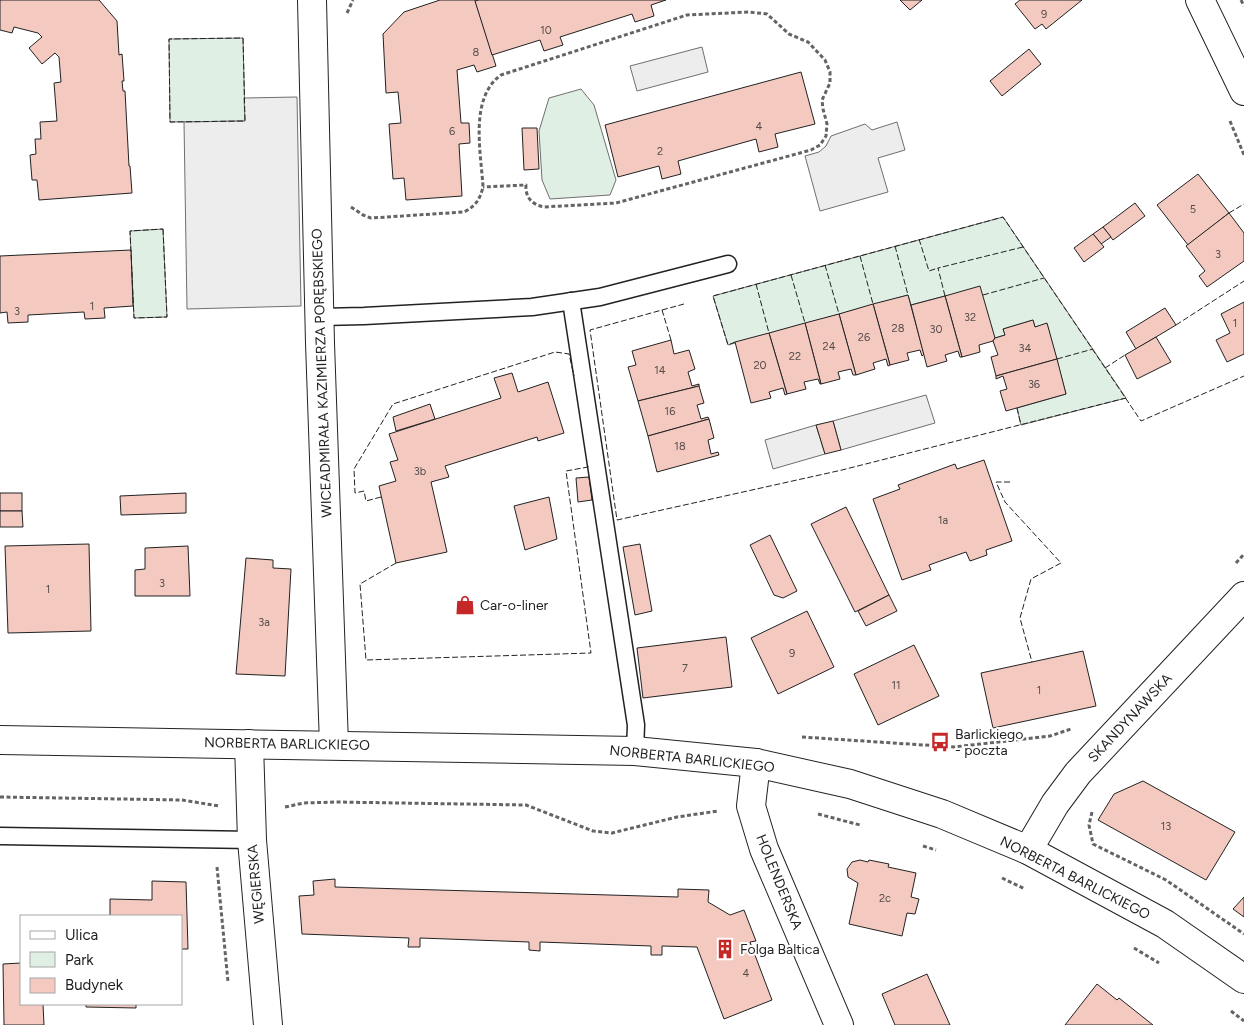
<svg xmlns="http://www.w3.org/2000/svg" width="1244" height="1025" font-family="Figtree,sans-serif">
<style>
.green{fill:#e0efe3;stroke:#6f6f6f}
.parking{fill:#ededed;stroke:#6f6f6f}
.building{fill:#f3c9c0;stroke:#222}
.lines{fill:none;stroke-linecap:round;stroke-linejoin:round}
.service-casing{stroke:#222;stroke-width:19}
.minor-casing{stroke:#222;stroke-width:30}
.tertiary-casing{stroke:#222;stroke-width:30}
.path{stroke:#646464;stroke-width:3;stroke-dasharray:4 2.5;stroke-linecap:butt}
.service{stroke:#fff;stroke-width:16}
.minor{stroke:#fff;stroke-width:28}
.tertiary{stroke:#fff;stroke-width:28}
.fence{stroke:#222;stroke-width:1;stroke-dasharray:6 2.5;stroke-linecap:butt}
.labels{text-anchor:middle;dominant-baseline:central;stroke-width:4;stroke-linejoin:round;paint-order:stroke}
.number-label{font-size:11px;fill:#564c4a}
.street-label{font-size:14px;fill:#222;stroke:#fff}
.poi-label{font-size:14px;fill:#222;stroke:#fff;text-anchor:start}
</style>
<rect width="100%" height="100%" fill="#fff"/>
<g class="green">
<polygon points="243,38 245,121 170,122 169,39"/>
<polygon points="581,89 594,105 616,180 610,195 550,199 542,180 539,131 549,98"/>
<polygon points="1003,217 1126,398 1021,425 1017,408 1066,394 1047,324 1035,327 1033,320 1003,329 1005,335 995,338 945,296 911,305 908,295 728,345 713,296"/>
<polygon points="163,229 167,317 134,318 130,231"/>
</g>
<g class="parking">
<polygon points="702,47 708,72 637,91 630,66"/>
<polygon points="297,97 301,306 187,309 184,122 245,121 244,98"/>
<polygon points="897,122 905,150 878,158 888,192 820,211 805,156 819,152 826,146 831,136 865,124 872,130"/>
<polygon points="926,395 935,423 841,450 833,421"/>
<polygon points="816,425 825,454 773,469 765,440"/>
</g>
<g class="building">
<polygon points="0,0 99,0 117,21 119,55 122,54 124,81 122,81 123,91 125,91 129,166 130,166 132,193 39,200 37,180 32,180 30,155 36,154 35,139 41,139 40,122 57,121 54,83 61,82 59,57 55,53 42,64 29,48 42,37 38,33 14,27 12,33 0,30"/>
<polygon points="440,0 475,0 496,66 477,72 474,65 457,70 461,123 469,123 470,143 459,144 462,196 406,200 404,178 393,179 389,124 401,123 398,92 386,93 383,34 404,12"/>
<polygon points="479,0 666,0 651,5 654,16 635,22 632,14 560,37 563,45 544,51 540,40 492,55 475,1"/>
<polygon points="900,0 922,0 910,10"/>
<polygon points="1020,0 1082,0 1046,29 1042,24 1035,29 1015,4"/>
<polygon points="1029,49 1041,64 1002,96 990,81"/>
<polygon points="801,72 815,124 775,134 778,147 759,152 756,139 678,161 681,174 662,179 659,166 618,177 605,125"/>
<polygon points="522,128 537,128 539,169 524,170"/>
<polygon points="1198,174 1229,213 1188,245 1157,205"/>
<polygon points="1135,203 1145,216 1113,240 1103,227"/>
<polygon points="1229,213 1244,233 1244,261 1207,287 1199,276 1205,271 1186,246"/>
<polygon points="1103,227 1111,237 1101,244 1093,234"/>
<polygon points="1093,234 1104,247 1084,262 1074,248"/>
<polygon points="131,250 133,306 104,308 105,318 85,319 84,312 28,315 28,322 8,323 7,312 0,313 0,256"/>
<polygon points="980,286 995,338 993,341 979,345 980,352 962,357 945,296"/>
<polygon points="908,295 924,354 922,356 920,350 907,353 909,360 890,365 873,304"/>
<polygon points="945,296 962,357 960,357 958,351 945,355 947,361 927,367 911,305"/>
<polygon points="1244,302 1244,354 1227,362 1216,340 1230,333 1221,314"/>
<polygon points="873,304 890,365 888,366 886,359 873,363 875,369 856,375 839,314"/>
<polygon points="1165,308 1176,325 1136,349 1126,332"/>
<polygon points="839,314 856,375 853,375 851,369 838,372 840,379 821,384 805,323"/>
<polygon points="1033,320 1035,327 1047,323 1057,359 996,376 991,357 998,355 993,341 995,338 1005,335 1003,329"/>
<polygon points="805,323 821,384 820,384 818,379 804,382 806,389 787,394 769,333"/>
<polygon points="769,333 787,394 785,395 783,388 769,392 771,398 751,403 735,342"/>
<polygon points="1156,337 1171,362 1137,379 1125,355"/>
<polygon points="671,340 674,354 689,350 695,369 688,372 692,386 699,384 699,386 638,401 628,367 636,365 632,351"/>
<polygon points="1057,359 1066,394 1006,411 1000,391 1007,389 1003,376 996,379 996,376"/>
<polygon points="512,373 518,392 548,382 564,433 538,441 537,437 445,466 449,477 431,482 447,552 396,563 379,486 396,481 390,462 398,460 389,434 501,398 494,378"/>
<polygon points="699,386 704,403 697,405 701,419 708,417 709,419 648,436 638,401"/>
<polygon points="430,404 435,419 396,431 393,417"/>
<polygon points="709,419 714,438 708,440 711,454 718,452 719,455 657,472 648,436"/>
<polygon points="833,421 841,450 825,454 816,425"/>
<polygon points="984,460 1012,541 986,550 987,555 970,561 966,552 929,565 931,570 902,580 873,499 900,489 898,485 955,464 957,469"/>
<polygon points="589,477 592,500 578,502 576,478"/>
<rect x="0" y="493" width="22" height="18"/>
<polygon points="186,493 186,513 121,515 120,496"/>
<polygon points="549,497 557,539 525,550 514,506"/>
<polygon points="846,507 889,595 855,612 811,524"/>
<polygon points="0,511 22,511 23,527 0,527"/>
<polygon points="770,535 797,591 783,598 774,595 750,545"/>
<polygon points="89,544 91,631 8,633 5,546"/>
<polygon points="640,544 652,611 635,615 623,547"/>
<polygon points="188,546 190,596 135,596 135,570 145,569 145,548"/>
<polygon points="246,558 273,560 273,568 291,569 285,676 236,674"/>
<polygon points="889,595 897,611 866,626 858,611"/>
<polygon points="807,611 834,667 778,694 751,638"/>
<polygon points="726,637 732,687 643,698 637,648"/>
<polygon points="914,645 939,696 878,725 854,674"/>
<polygon points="1083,651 1096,706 993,728 981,673"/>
<polygon points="1143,781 1235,832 1206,880 1098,820 1114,794"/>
<polygon points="860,860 868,862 869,860 889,864 888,867 916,873 911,897 919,899 915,914 907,913 902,936 849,924 858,883 848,877 847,869 852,862"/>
<polygon points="335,879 335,887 678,897 678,889 709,890 708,902 730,915 744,910 756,941 750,942 772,1000 724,1019 697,947 662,946 662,955 651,955 651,946 540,942 540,951 529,950 529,942 420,938 420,947 408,947 409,938 302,934 299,896 314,895 313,881"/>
<polygon points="152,881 186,882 188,949 181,949 181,916 110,916 110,899 152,900"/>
<polygon points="1244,897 1244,917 1233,909"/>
<polygon points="21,963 21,1004 43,1004 44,1025 4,1025 3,964"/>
<polygon points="927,974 950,1025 895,1025 882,994"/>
<polygon points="1097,984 1117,1000 1119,998 1153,1025 1065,1025"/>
<polygon points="86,1004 136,1004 136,1008 86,1007"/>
</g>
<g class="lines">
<defs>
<g id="service">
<polyline points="571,301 636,725 635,751"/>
<polyline points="320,317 364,316 532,307 600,297 728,264"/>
<polyline points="0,836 252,840"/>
</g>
<g id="minor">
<polyline points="312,0 320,343 334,745"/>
<polyline points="1200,0 1244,91"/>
<polyline points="249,744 252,840 268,1025"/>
<polyline points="756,763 751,806 764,849 839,1025"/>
<polyline points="1028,850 1055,804 1078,773 1244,596"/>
</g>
<polyline id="tertiary" points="0,740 635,751 756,763 850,784 942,814 1028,850 1165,924 1244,979"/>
</defs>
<use href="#service" class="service-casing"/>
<use href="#minor" class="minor-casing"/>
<use href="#tertiary" class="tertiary-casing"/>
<g class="path">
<polyline points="1241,0 1244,6"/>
<polyline points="347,13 353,0"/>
<polyline points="1230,121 1244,155"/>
<path d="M351,207L363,215L371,218L464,212C476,206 480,199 483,187C481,152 469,98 501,75L687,15L749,12L767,14L789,34L808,42L825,60L830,72V83L822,100L823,109L827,124L826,136L820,145L811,150L616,203L544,207C533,205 525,198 526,185L483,187"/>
<polyline points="1236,563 1244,554"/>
<polyline points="802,737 954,747 1050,736 1071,729"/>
<polyline points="0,797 182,800 219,806"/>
<polyline points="285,807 304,803 336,802 526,805 593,831 612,833 677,817 718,811"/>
<polyline points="1092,812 1089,825 1093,844 1166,880 1244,934"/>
<polyline points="818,814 860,825"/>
<polyline points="923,846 936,850"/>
<polyline points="217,867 228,982"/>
<polyline points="1002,878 1025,889"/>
<polyline points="1134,948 1159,963"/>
<polyline points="1231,1011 1244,1021"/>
</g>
<use href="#service" class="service"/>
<use href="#minor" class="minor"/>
<use href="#tertiary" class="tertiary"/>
<g class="fence">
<polygon points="243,38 245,121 170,122 169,39"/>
<polyline points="1229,213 1244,204"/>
<polygon points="163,229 167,317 134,318 130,231"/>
<polyline points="919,239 929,271 938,268"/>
<polyline points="895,246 908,295"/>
<polyline points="860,256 873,304"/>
<polyline points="825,265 839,314"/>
<polyline points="791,275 805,323"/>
<polyline points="756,284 769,333"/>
<polyline points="983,295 1044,278"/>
<polyline points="945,296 938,268 1023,247"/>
<polyline points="662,310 684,304"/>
<polyline points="1176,325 1244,281"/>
<polyline points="671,340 662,310 590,330 617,520 842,470 1126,398"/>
<polyline points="735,342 728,345 713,296 1003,217 1141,421 1244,376"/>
<polyline points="1057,359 1093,349"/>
<polyline points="1105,368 1125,355"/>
<polyline points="1017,408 1021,425"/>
<polyline points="1010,482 996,482 1005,502 1061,563 1031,579 1020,618 1032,662"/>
<polyline points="381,497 366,501 364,491 355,493 354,469 393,404 555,352 569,354 574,376"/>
<polyline points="396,563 360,584 366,660 591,653 566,471 588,467 588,464"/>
</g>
</g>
<defs>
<symbol id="shop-bare" viewBox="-9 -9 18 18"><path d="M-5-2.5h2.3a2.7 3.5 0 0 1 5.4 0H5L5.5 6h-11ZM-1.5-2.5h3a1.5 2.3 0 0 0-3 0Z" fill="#c62828" stroke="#fff" stroke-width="2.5" paint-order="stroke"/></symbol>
<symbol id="bus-bare" viewBox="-9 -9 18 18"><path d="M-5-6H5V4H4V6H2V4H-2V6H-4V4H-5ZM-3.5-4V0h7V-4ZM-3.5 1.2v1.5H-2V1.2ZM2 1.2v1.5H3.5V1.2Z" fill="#c62828" stroke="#fff" stroke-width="2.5" paint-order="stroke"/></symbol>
<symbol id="building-bare" viewBox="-9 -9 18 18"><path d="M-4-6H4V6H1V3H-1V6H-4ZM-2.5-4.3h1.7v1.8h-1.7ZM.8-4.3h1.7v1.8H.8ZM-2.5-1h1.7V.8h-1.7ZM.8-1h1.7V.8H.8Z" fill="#c62828" stroke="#fff" stroke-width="2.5" paint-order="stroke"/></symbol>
</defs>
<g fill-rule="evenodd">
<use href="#shop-bare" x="451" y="591" width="28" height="28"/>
<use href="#bus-bare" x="926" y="728" width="28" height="28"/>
<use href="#building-bare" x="711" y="935" width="28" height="28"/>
</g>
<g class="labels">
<g class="number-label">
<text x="1044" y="14">9</text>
<text x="546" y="30">10</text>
<text x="476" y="52">8</text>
<text x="759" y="126">4</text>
<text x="452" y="131">6</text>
<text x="660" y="151">2</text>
<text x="1193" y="209">5</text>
<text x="1218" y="254">3</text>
<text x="92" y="306">1</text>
<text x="17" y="311">3</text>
<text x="970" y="317">32</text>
<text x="1235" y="323">1</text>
<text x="898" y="328">28</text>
<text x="936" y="329">30</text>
<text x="864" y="337">26</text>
<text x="829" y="346">24</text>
<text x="1025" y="348">34</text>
<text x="795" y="356">22</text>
<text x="760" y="365">20</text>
<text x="660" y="370">14</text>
<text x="1034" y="384">36</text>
<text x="670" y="411">16</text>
<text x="680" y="446">18</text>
<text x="420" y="471">3b</text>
<text x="943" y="520">1a</text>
<text x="162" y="583">3</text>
<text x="48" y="589">1</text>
<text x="264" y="622">3a</text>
<text x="792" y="653">9</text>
<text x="685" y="668">7</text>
<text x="896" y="685">11</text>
<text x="1039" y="690">1</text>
<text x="1166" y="826">13</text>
<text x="885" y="898">2c</text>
<text x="746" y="973">4</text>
</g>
<g class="street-label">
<text transform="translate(322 373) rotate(-92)">WICEADMIRAŁA KAZIMIERZA PORĘBSKIEGO</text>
<text transform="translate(1130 718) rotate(-47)">SKANDYNAWSKA</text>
<text transform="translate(287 744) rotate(1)">NORBERTA BARLICKIEGO</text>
<text transform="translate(692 759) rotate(6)">NORBERTA BARLICKIEGO</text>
<text transform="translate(1075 878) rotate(27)">NORBERTA BARLICKIEGO</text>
<text transform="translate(779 882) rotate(68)">HOLENDERSKA</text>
<text transform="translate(256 884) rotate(-95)">WĘGIERSKA</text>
</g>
<g class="poi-label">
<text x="480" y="605">Car-o-liner</text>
<text x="955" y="734">Barlickiego<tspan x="955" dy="16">- poczta</tspan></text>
<text x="740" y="949">Folga Baltica</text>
</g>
</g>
<rect x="20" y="915" width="162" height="90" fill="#ffffff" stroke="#a7a7a7"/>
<rect x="30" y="931" width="25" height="8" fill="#ffffff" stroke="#a7a7a7"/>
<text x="65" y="940" font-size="15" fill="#222222">Ulica</text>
<rect x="30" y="952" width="25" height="15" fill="#e0efe3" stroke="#a7a7a7"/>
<text x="65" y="965" font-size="15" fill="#222222">Park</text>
<rect x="30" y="978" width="25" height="15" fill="#f3c9c0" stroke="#a7a7a7"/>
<text x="65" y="990" font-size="15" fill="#222222">Budynek</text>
</svg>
